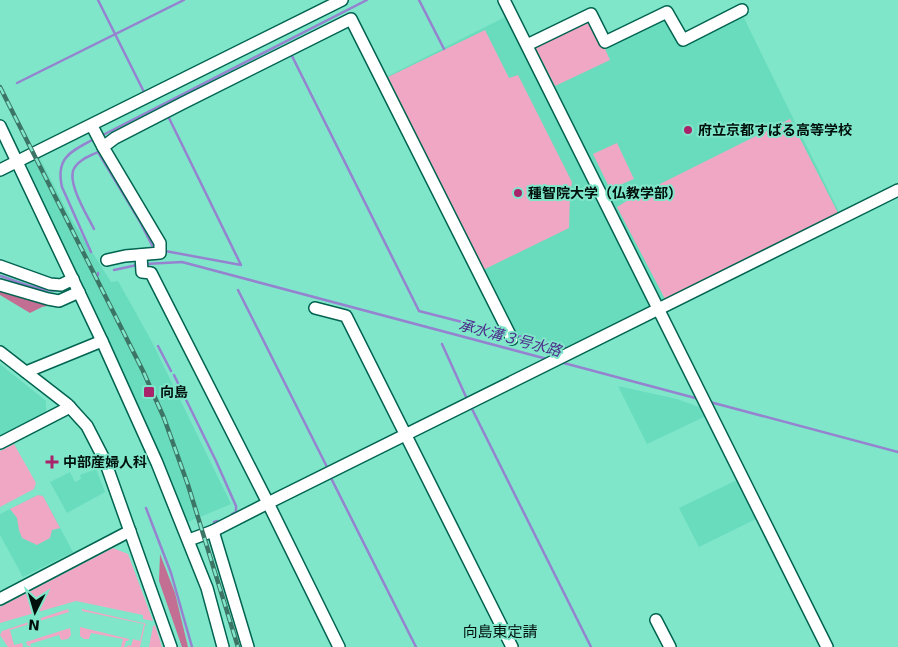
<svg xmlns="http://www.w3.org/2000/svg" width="898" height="647" font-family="'DejaVu Sans','Noto Sans JP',sans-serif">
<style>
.built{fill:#69dcbe}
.green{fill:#f0a7c4}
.forest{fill:#c36f93}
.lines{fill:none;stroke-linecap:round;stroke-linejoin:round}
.stream{stroke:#9583d0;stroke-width:2.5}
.minor-casing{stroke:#016350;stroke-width:14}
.minor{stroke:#fff;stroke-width:11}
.rail-casing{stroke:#3c7565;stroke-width:4.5}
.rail{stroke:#7fe6ca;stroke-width:2.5;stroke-dasharray:8;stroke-linecap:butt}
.poi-dot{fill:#a9236a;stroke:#7fe6ca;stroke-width:2}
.labels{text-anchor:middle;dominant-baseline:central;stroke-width:4;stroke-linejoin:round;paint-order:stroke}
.poi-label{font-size:14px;font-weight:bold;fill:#00110c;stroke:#7fe6ca;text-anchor:start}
.water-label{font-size:15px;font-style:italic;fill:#4d2f8a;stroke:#7fe6ca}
.neighbourhood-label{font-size:15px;fill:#00110c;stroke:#7fe6ca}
</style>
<rect width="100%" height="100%" fill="#7fe6ca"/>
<g class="built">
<polygon points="740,15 743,16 840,214 662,301 534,47 605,45 663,16 681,45"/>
<polygon points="505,17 651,308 570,350 513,335 386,77"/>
<polygon points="39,157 70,217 111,282 118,281 151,340 231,504 188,522 37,193 27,164"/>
<polygon points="0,364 46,401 46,413 0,436"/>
<polygon points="618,386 677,399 702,408 706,416 647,444"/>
<polygon points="96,469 105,492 67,513 50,482 70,472 75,482 81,479 80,475"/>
<polygon points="737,480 758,518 699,547 679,508"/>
<polygon points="38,495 43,496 73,552 23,577 0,535 0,514"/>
</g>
<g class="green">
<polygon points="591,18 610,60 555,86 535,47"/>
<polygon points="485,30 509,78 518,75 572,182 570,195 569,228 483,270 388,77"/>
<polygon points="790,119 838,213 665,299 617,207 630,199"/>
<polygon points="617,143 634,179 610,189 593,154"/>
<polygon points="14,444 36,483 34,489 0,507 0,451"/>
<polygon points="38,495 43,496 60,528 52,530 50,538 37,545 22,538 19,530 17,518 10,509"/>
<polygon points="113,548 128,554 153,621 143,619 143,615 76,601 0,623 0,607"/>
<polygon points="68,609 69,612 10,630 14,645 22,643 23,647 8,647 0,635 2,631"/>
<polygon points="82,609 147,624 145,625 140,647 127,647 128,645 131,646 133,639 140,641 144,624 82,611"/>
<polygon points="155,625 162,647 149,647 153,626"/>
<polygon points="80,627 129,639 128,641 126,641 124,647 121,647 123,639 91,633 89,639 84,639 80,636"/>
<polygon points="70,628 71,635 68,639 61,640 59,635 30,644 31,647 27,645 26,642"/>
</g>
<g class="forest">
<path d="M0,280C19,286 41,296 61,295L66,302L42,307L30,313L0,295Z"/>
<polygon points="160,554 175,593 188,647 182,647 159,581"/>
</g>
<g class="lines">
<g class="stream">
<polyline points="98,0 145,94"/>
<polyline points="419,0 444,49"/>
<polyline points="291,54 419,311 505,333"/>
<polyline points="17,83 184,0"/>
<polyline points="101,136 367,0"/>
<path d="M94,229C87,215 65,180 75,167C80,159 90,156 98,152L139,220L154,249"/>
<polyline points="165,251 241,265 168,116"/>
<path d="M91,252L62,187C55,157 72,151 94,139"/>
<polyline points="145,264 182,262 547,359"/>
<polyline points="114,270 137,265"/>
<polyline points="98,273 98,275"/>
<path d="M0,276C21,282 46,296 68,288"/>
<polyline points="238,290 328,469"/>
<polyline points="514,335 534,340"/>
<polyline points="541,341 566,348"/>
<polyline points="442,344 467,399"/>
<polyline points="158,346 171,371"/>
<polyline points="560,362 699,399"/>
<polyline points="174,375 216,461 236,506 236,512 232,514"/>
<polyline points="710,402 898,452"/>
<polyline points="471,407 591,647"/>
<polyline points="330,476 416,647"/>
<polyline points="146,508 171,573 192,647"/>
<polyline points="214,526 214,522 217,521"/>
</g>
<defs>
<g id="minor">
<polyline points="504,0 827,647"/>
<polyline points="527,45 591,14 605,42 667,12 683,40 742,10"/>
<polyline points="0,126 102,341 157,463 207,588 223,647"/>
<polyline points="92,126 103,147 160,243 160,253 125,256 107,260"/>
<polyline points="103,147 115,138 183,103 351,19 512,339"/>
<polyline points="0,170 342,0"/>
<polyline points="141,255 142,272 151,273 268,503 213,531 189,540"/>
<polyline points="0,266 50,284 61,285 73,279"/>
<polyline points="0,285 48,299 59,301 79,292"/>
<polyline points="315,308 346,316 512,647"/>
<polyline points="0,352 67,404 87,426 105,461 171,647"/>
<polyline points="26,372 102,341"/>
<polyline points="0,443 70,407"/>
<polyline points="213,531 248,647"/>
<polyline points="0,599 130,531"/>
<polyline points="656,620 670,647"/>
<polyline points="339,647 268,503 898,190"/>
</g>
</defs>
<use href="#minor" class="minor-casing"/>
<use href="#minor" class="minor"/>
<defs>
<polyline id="rail" points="0,87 143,371 164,418 188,485 238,647"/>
</defs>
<use href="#rail" class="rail-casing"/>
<use href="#rail" class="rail"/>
</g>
<g class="poi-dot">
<circle cx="688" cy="130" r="5"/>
<circle cx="518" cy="193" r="5"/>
<rect x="143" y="386" width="12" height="12" rx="2.5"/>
<path d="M49.5 454.5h5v5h5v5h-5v5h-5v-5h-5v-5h5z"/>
</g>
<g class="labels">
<g class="poi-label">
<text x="698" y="130">府立京都すばる高等学校</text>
<text x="528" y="193">種智院大学（仏教学部）</text>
<text x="160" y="392">向島</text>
<text x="63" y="462">中部産婦人科</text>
</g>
<g class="water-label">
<text transform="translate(510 338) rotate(15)">承水溝３号水路</text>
</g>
<g class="neighbourhood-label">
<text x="500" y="632">向島東定請</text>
</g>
</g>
<g transform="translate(35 612) rotate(185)" stroke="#7fe6ca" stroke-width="4" paint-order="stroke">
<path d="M0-4L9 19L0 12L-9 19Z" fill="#00110c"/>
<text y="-8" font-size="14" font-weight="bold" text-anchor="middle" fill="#00110c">N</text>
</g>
</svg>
